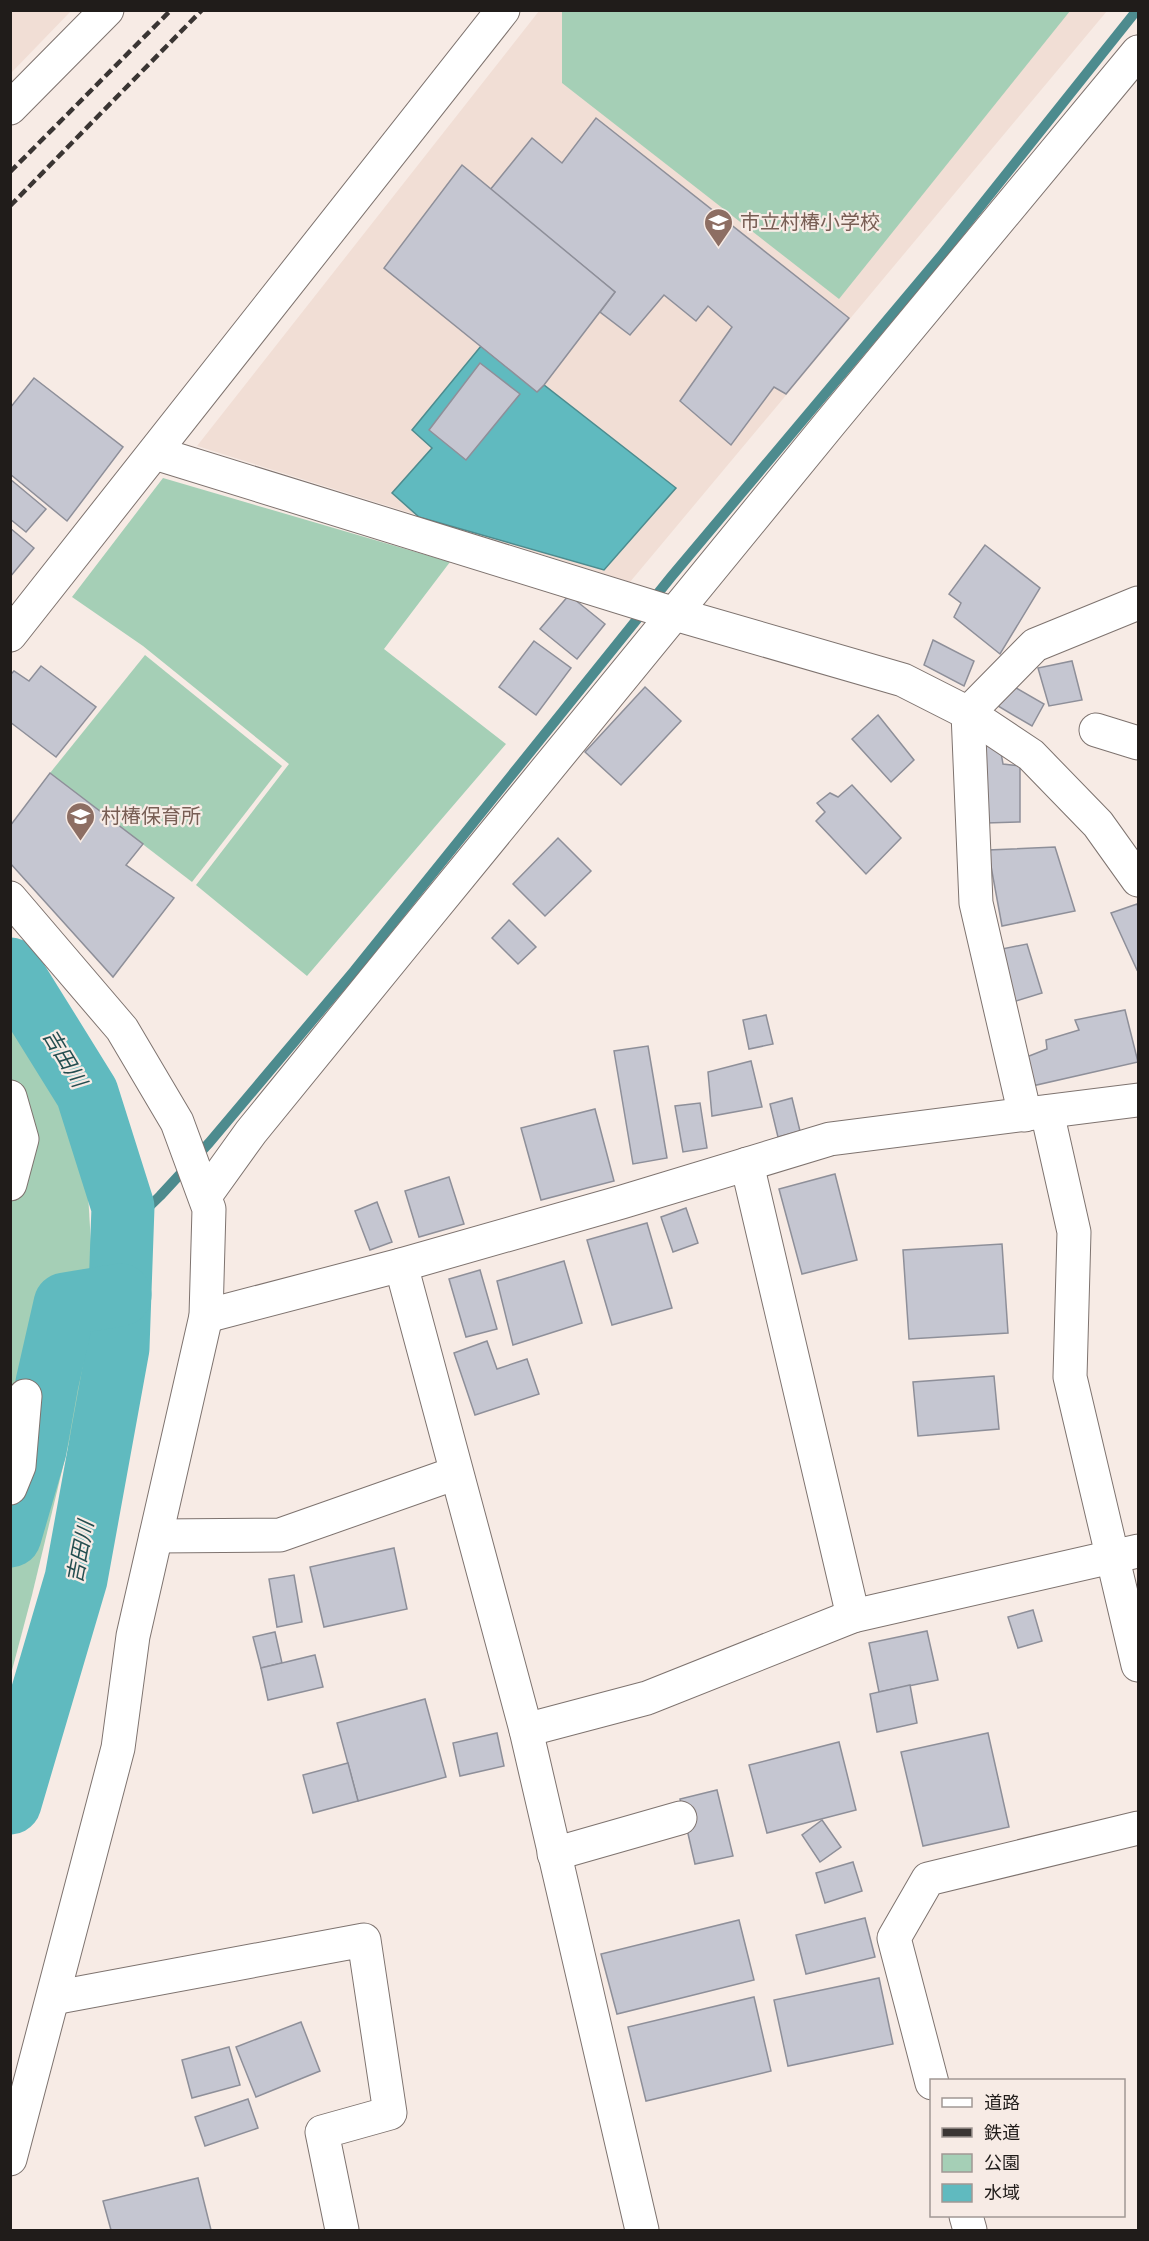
<svg xmlns="http://www.w3.org/2000/svg" width="1149" height="2241" font-family="Cabin,'Noto Sans JP',sans-serif">
<style>
.built{fill:#f1ded5}
.green{fill:#a5cfb6}
.water{fill:#60babf;stroke:#4d8b8e;stroke-width:1.5}
.lines{fill:none;stroke-linecap:round;stroke-linejoin:round}
.stream{stroke:#4d8b8e;stroke-width:10}
.river{stroke:#60babf;stroke-width:63}
.building{fill:#c5c6d1;stroke:#8e8f99;stroke-width:1.5}
.minor-casing{stroke:#7e736f;stroke-width:35}
.minor{stroke:#fff;stroke-width:33}
.rail{stroke:#3a3533;stroke-width:4.5;stroke-dasharray:9 4.5;stroke-linecap:butt}
.labels{text-anchor:middle;dominant-baseline:central;stroke-width:4.5;stroke-linejoin:round;paint-order:stroke}
.education-label{font-size:20px;fill:#785e54;stroke:#f7ebe5;text-anchor:start}
.water-label{font-size:21px;font-style:italic;fill:#244e50;stroke:#f7ebe5}
</style>
<rect width="100%" height="100%" fill="#f7ebe5"/>
<g class="built">
<polygon points="11,10 71,11 11,73 10,11"/>
<polygon points="539,11 1107,11 630,582 197,446"/>
</g>
<g class="green">
<polygon points="562,11 562,10 1070,11 839,299 562,83"/>
<polygon points="163,478 450,562 384,649 506,744 307,976 196,885 289,764 143,646 72,597"/>
<polygon points="145,655 282,766 192,882 50,773"/>
<polygon points="11,1012 69,1102 88,1193 96,1330 32,1595 11,1674"/>
</g>
<polygon class="water" points="481,346 537,391 544,385 676,488 604,570 419,517 392,493 432,448 412,430"/>
<g class="lines">
<polyline class="stream" points="123,1232 160,1196 209,1143 354,971 671,577 940,257 1137,10"/>
<g class="river">
<polyline points="10,969 87,1093 123,1207 118,1348 76,1579 10,1803"/>
<polyline points="10,1536 35,1450 47,1383 65,1304 120,1295"/>
</g>
</g>
<g class="building">
<polygon points="596,118 849,318 786,394 774,387 731,445 680,401 732,327 708,306 696,321 664,295 630,335 600,312 615,292 490,190 532,138 562,163"/>
<polygon points="462,165 615,292 544,385 537,392 384,268"/>
<polygon points="480,363 520,394 466,460 429,430"/>
<polygon points="34,378 123,447 67,521 10,474 10,408"/>
<polygon points="10,479 46,509 26,532 10,519"/>
<polygon points="10,528 34,548 10,577"/>
<polygon points="985,545 1040,588 1000,654 954,617 961,603 949,594"/>
<polygon points="569,595 605,624 577,659 540,629"/>
<polygon points="933,640 974,661 964,686 924,665"/>
<polygon points="534,641 571,668 536,715 499,687"/>
<polygon points="1072,661 1082,700 1049,706 1038,668"/>
<polygon points="41,666 96,707 56,757 10,722 10,675 14,671 29,681"/>
<polygon points="1011,685 1044,704 1032,726 998,706"/>
<polygon points="645,687 681,721 621,785 585,752"/>
<polygon points="878,715 914,760 891,782 852,739"/>
<polygon points="980,745 1000,747 1003,764 1020,766 1020,822 986,823"/>
<polygon points="50,773 143,844 126,865 174,898 113,977 10,863 10,826"/>
<polygon points="852,785 901,838 866,874 816,821 825,812 817,803 830,793 838,797"/>
<polygon points="558,838 591,871 545,916 513,884"/>
<polygon points="1055,847 1075,911 1002,926 988,850"/>
<polygon points="1137,904 1138,907 1138,969 1137,970 1111,913"/>
<polygon points="509,920 536,947 518,964 492,938"/>
<polygon points="1027,944 1042,993 1013,1002 997,950"/>
<polygon points="1125,1010 1138,1062 1032,1086 1024,1058 1047,1049 1046,1040 1079,1030 1075,1020"/>
<polygon points="766,1015 773,1044 749,1049 743,1020"/>
<polygon points="648,1046 667,1158 633,1164 614,1051"/>
<polygon points="751,1061 762,1107 712,1116 708,1072"/>
<polygon points="792,1098 800,1131 778,1137 770,1104"/>
<polygon points="700,1103 707,1148 683,1152 675,1106"/>
<polygon points="595,1109 614,1181 541,1200 521,1128"/>
<polygon points="835,1174 857,1260 802,1274 779,1189"/>
<polygon points="449,1177 464,1224 419,1237 405,1191"/>
<polygon points="377,1202 392,1242 370,1250 355,1211"/>
<polygon points="686,1208 698,1243 673,1252 661,1217"/>
<polygon points="647,1223 672,1308 612,1325 587,1240"/>
<polygon points="1002,1244 1008,1333 909,1339 903,1250"/>
<polygon points="564,1261 582,1323 513,1345 497,1281"/>
<polygon points="480,1270 497,1329 466,1337 449,1279"/>
<polygon points="487,1341 497,1369 527,1359 539,1394 475,1415 454,1353"/>
<polygon points="994,1376 999,1429 918,1436 913,1382"/>
<polygon points="394,1548 407,1609 324,1627 310,1567"/>
<polygon points="294,1575 302,1622 277,1627 269,1579"/>
<polygon points="1033,1610 1042,1641 1018,1648 1008,1617"/>
<polygon points="927,1631 938,1680 879,1692 869,1643"/>
<polygon points="275,1632 282,1663 261,1668 253,1637"/>
<polygon points="315,1655 323,1687 268,1700 261,1668"/>
<polygon points="910,1685 917,1723 877,1732 870,1694"/>
<polygon points="425,1699 446,1777 358,1801 337,1723"/>
<polygon points="497,1733 504,1766 460,1776 453,1743"/>
<polygon points="988,1733 1009,1827 923,1846 901,1752"/>
<polygon points="839,1742 856,1810 767,1833 749,1765"/>
<polygon points="348,1763 358,1801 313,1813 303,1775"/>
<polygon points="717,1790 733,1856 695,1864 680,1799"/>
<polygon points="822,1820 841,1847 820,1862 802,1835"/>
<polygon points="853,1862 862,1891 825,1903 816,1873"/>
<polygon points="865,1918 875,1957 806,1974 796,1935"/>
<polygon points="739,1920 754,1980 617,2014 601,1954"/>
<polygon points="879,1978 893,2044 788,2066 774,2000"/>
<polygon points="754,1997 771,2071 646,2101 628,2027"/>
<polygon points="301,2022 320,2071 256,2097 236,2047"/>
<polygon points="229,2047 240,2085 192,2098 182,2060"/>
<polygon points="248,2099 258,2128 205,2146 195,2117"/>
<polygon points="198,2178 211,2230 111,2230 103,2201"/>
</g>
<g class="lines">
<defs>
<g id="minor">
<polyline points="10,108 107,10"/>
<polyline points="155,453 675,614 903,680 968,713 1031,755 1098,824 1138,880"/>
<polyline points="10,635 503,10"/>
<polyline points="1096,730 1138,743"/>
<polyline points="10,898 122,1029 177,1122 209,1209 206,1316 133,1636 118,1748 10,2159"/>
<polyline points="10,1097 22,1139 10,1184"/>
<polyline points="1047,1112 1074,1232 1070,1377 1138,1665"/>
<polyline points="1025,1115 976,903 968,713 1035,645 1138,603"/>
<polyline points="747,1164 853,1616"/>
<polyline points="205,1196 251,1132 409,938 831,422 1138,52"/>
<polyline points="401,1265 526,1730 642,2230"/>
<polyline points="206,1316 401,1265 622,1202 830,1139 1138,1100"/>
<polyline points="10,1488 19,1466 25,1396"/>
<polyline points="156,1536 280,1535 456,1473"/>
<polyline points="526,1730 647,1698 853,1616 1138,1551"/>
<polyline points="554,1854 680,1818"/>
<polyline points="53,1998 364,1940 390,2113 322,2132 342,2230"/>
<polyline points="932,2083 894,1938 928,1879 1138,1828"/>
<polyline points="966,2216 970,2230"/>
</g>
</defs>
<use href="#minor" class="minor-casing"/>
<use href="#minor" class="minor"/>
<g class="rail">
<polyline points="10,172 171,10"/>
<polyline points="10,206 202,10"/>
</g>
</g>
<defs>
<symbol id="school-pin" viewBox="-11 -11 22 30"><path d="M0 17L-7.5 6A9.5 9.5 0 1 1 7.5 6Z" fill="#8d6e63" stroke="#f7ebe5"/><path d="M0-5L7-2L0 1L-7-2ZM-4 1L0 2.5L4 1V4Q0 6-4 4Z" fill="#fff"/></symbol>
</defs>
<g fill-rule="evenodd">
<use href="#school-pin" x="702" y="206" width="33" height="45"/>
<use href="#school-pin" x="64" y="800" width="33" height="45"/>
</g>
<g class="labels">
<g class="education-label">
<text x="740" y="222">市立村椿小学校</text>
<text x="101" y="816">村椿保育所</text>
</g>
<g class="water-label">
<text transform="translate(65 1058) rotate(59)">吉田川</text>
<text transform="translate(80 1552) rotate(-79)">吉田川</text>
</g>
</g>
<rect width="1149" height="2241" fill="none" stroke="#201c1a" stroke-width="24"/>
<rect x="930" y="2079" width="195" height="138" fill="#f7ebe5" stroke="#a19894" stroke-width="1.5"/>
<rect x="942" y="2098" width="30" height="9" fill="#ffffff" stroke="#a19894" stroke-width="1.5"/>
<text x="984" y="2109" font-size="18" fill="#201c1a">道路</text>
<rect x="942" y="2128" width="30" height="9" fill="#3a3533" stroke="#a19894" stroke-width="1.5"/>
<text x="984" y="2139" font-size="18" fill="#201c1a">鉄道</text>
<rect x="942" y="2154" width="30" height="18" fill="#a5cfb6" stroke="#a19894" stroke-width="1.5"/>
<text x="984" y="2169" font-size="18" fill="#201c1a">公園</text>
<rect x="942" y="2184" width="30" height="18" fill="#60babf" stroke="#a19894" stroke-width="1.5"/>
<text x="984" y="2199" font-size="18" fill="#201c1a">水域</text>
</svg>
